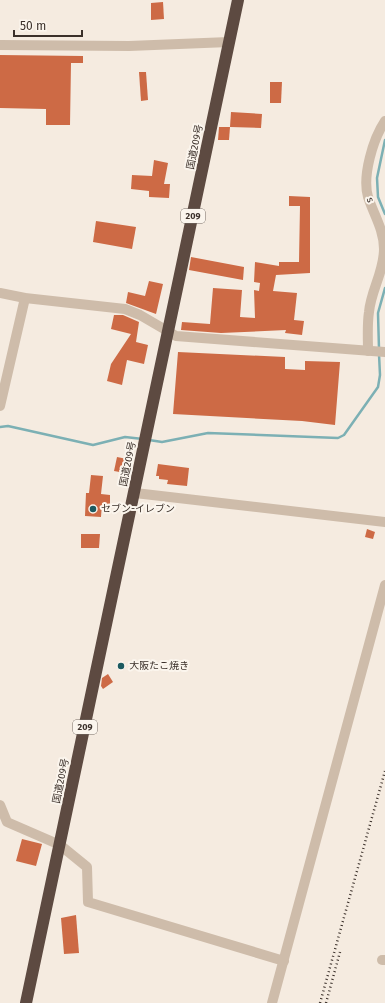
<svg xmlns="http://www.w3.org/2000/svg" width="385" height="1003" font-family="'Fira Sans','Noto Sans JP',sans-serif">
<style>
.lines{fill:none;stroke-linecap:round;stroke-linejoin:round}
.stream{stroke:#7cb0b4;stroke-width:2.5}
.building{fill:#cd6a45}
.minor{stroke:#cebcaa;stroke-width:10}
.highway{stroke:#5d4a41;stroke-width:12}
.rail{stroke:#3b302a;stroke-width:2.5;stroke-dasharray:1 3;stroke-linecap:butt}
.poi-dot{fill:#1c5a60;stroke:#fbf5ed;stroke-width:1.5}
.labels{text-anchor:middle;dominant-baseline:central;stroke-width:4;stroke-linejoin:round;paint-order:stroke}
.shield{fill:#fbf5ed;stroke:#756b64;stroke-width:1}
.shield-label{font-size:9px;font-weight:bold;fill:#3b302a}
.street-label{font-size:10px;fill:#3b302a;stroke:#fbf5ed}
.poi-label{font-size:10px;fill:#3b302a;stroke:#fbf5ed;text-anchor:start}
</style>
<rect width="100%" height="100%" fill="#f5ebe0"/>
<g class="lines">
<g class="stream">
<polyline points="385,140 377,178 378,197 385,214"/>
<polyline points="379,349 378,313 385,288"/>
<polyline points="0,427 8,426 93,445 125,437 143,439"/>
<polyline points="149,440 162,442 208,433 338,438 344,435 378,387 380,375 379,354"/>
</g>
</g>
<g class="building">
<polygon points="163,2 164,19 151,20 151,3"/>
<polygon points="0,55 83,56 83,63 71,63 70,125 46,125 46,109 0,108"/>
<polygon points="139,72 146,72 148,100 141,101"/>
<polygon points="270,82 282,82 281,103 270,103"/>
<polygon points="231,112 262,114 261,128 230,127"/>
<polygon points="219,127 230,127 229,140 218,140"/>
<polygon points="154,160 168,163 164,184 170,184 169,198 149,197 149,191 131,189 132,175 152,176"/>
<polygon points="289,196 310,197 310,273 276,275 273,291 297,293 294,320 304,321 302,335 285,333 286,330 221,333 181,330 182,322 210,324 213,288 242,290 240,317 255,318 254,290 259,291 260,283 254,282 255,262 279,266 279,262 299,262 300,206 289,206"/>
<polygon points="96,221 136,227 132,249 93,242"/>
<polygon points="191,257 244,267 243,280 189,270"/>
<polygon points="149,281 163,284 156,314 126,303 128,292 145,296"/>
<polygon points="114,315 123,315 139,322 136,342 148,345 144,364 127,360 122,385 107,381 111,364 131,334 111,329"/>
<polygon points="178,352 285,357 285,369 305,370 305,361 340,362 335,425 302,421 173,414"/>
<polygon points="117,457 127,459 125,473 114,471"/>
<polygon points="158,464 189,468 187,486 167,484 168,480 159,479 159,476 156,476"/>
<polygon points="91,475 103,476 101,494 110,495 110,504 102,503 101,517 85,516 86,493 89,493"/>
<polygon points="367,529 375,532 373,539 365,537"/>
<polygon points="81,534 100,534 99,548 81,548"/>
<polygon points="108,674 113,682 103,689 101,686 102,678"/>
<polygon points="22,839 42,844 36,866 16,861"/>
<polygon points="76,915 79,953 64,954 61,918"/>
</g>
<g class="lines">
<g class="minor">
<polyline points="0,45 129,46 229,42"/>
<polyline points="0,293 25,298 125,309 140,315 176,336 385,352"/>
<path d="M368,351C368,338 367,325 369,312C371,290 384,272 384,249C384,230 374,215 368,197C362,176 373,139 385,121"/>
<polyline points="0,406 25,298"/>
<polyline points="135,493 385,522"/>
<polyline points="0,805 7,822 60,845 87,867 88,902 284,961"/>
<polyline points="382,960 385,960"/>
<polyline points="272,1003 385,585"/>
</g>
<polyline class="highway" points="26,1003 238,0"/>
<g class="rail">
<polyline points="320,1003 385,771"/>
<polyline points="326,1003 340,952"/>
</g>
</g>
<g class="poi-dot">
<circle cx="93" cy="509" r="4"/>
<circle cx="121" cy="666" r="4"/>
</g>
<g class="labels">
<g class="shield">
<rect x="181" y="209" width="24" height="14" rx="3"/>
<rect x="73" y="720" width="24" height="14" rx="3"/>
</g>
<g class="shield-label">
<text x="193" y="216">209</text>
<text x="85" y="727">209</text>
</g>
<g class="street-label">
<text transform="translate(195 147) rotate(-78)">国道209号</text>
<text transform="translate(370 200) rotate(70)">s</text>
<text transform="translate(128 464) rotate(-78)">国道209号</text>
<text transform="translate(61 781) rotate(-78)">国道209号</text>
</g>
<g class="poi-label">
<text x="101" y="509">セブン-イレブン</text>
<text x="129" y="666">大阪たこ焼き</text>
</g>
</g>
<path d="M14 30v6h68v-6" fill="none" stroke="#3b302a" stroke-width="2"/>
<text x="20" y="30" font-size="12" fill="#3b302a" stroke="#fbf5ed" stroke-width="3" paint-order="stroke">50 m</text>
</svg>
